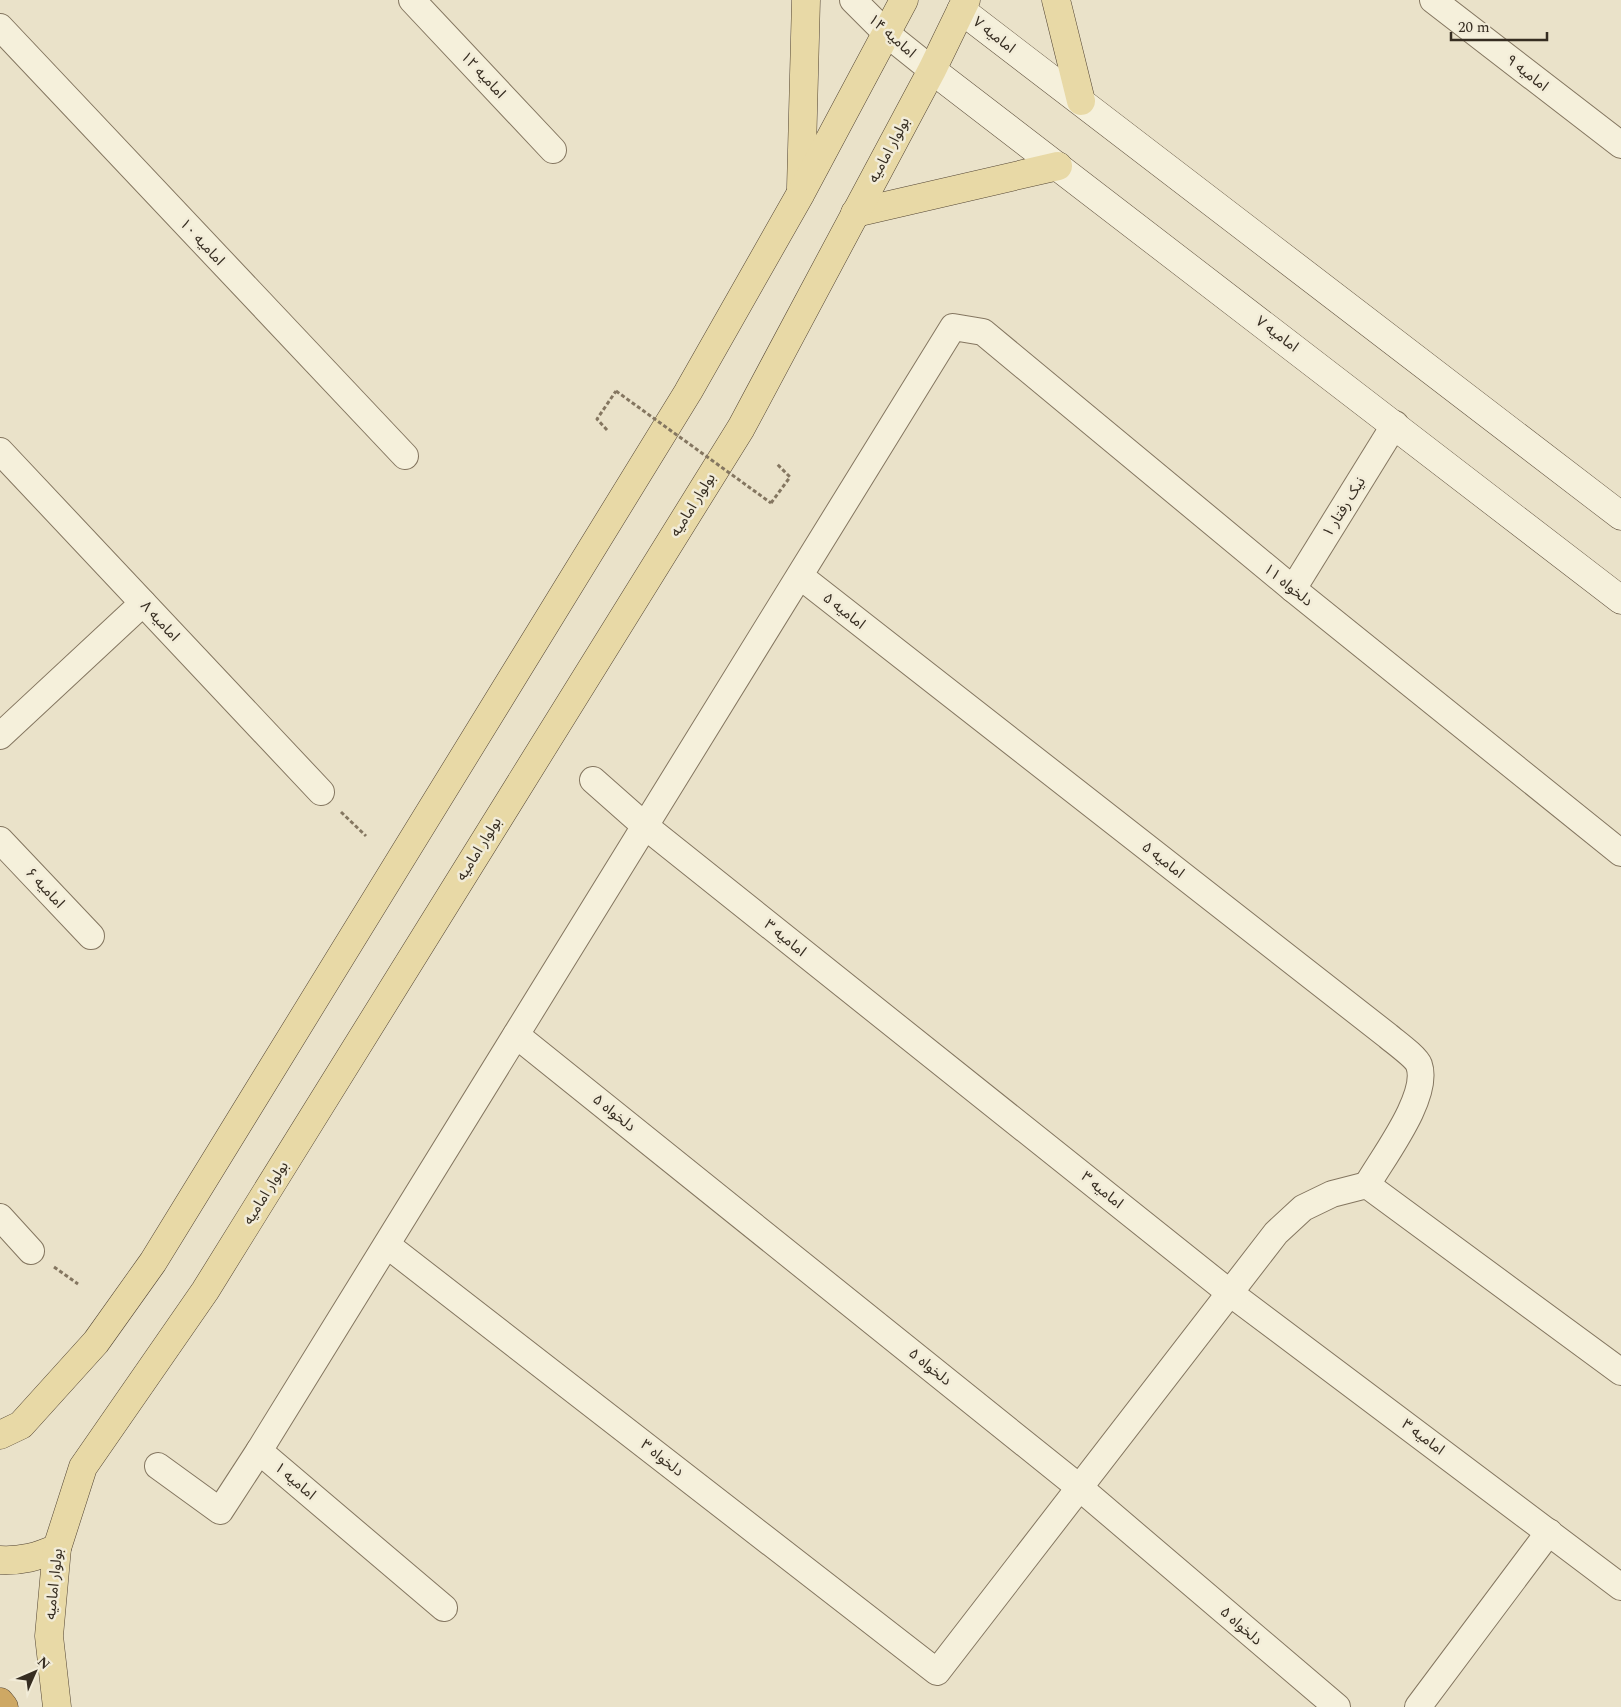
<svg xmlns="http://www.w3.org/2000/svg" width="1621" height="1707" font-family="Spectral,'Noto Sans Arabic',serif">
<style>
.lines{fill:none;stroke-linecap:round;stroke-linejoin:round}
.street-casing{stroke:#847660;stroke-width:28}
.secondary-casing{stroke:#665743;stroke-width:29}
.primary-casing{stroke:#524433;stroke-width:29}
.highway-casing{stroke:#524433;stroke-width:29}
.path{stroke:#847660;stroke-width:3;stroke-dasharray:4 2.5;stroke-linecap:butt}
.street{stroke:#f5f0db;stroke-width:26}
.secondary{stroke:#f5f0db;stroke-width:28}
.primary{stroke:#e8d9a6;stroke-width:28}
.highway{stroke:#cea864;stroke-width:28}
.path-bridge{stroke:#847660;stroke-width:3;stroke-dasharray:4 2.5;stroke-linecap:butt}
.labels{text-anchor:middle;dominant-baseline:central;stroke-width:5;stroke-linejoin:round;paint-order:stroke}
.street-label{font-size:15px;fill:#362d21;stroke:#f2ecd8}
</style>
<rect width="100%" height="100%" fill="#eae2c9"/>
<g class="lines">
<defs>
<g id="street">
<polyline points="412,0 553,150"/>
<polyline points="853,0 887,34 932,70"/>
<polyline points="1433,0 1621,145"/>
<polyline points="0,27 405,456"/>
<polyline points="0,451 321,792"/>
<path d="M800,576L1388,1036C1395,1042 1416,1057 1419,1065C1430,1096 1383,1157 1367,1185"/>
<polyline points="1293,589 1395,424"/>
<polyline points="0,736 143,603"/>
<polyline points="593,780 645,826 1230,1293 1621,1587"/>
<polyline points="0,840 91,936"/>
<polyline points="516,1035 1080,1488 1337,1707"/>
<polyline points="0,1217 31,1251"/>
<polyline points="387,1245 937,1672 1276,1233 1303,1208 1332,1194 1367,1185 1621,1372"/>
<polyline points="259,1451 953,327 983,332 1293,589 1621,853"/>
<polyline points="158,1466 220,1511 259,1451 444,1608"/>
<polyline points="1418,1707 1549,1532"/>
</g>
<g id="secondary">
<polyline points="961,10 1621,516"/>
<polyline points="932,70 1621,600"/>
</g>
<g id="primary">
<polyline points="1056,0 1081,101"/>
<polyline points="801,188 806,0"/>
<polyline points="855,213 1058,166"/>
<polyline points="0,1435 21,1425 96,1342 153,1262 688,392 801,193 904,0"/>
<path d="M0,1560C22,1561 37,1557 57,1548"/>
<polyline points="57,1707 49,1636 57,1548 83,1467 205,1291 741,428 932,70 966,0"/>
</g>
<polyline id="highway" points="0,1702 4,1707"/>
</defs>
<use href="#street" class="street-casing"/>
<use href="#secondary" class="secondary-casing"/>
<use href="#primary" class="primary-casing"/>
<use href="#highway" class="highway-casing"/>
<g class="path">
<polyline points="607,430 597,419 616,391"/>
<polyline points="771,503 790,477 777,464"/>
<polyline points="341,812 366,836"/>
<polyline points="54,1267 78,1284"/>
</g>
<use href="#street" class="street"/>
<use href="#secondary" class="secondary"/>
<use href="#primary" class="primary"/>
<use href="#highway" class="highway"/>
<polyline class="path-bridge" points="616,391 771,503"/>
</g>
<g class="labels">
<g class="street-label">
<text transform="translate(994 35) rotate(38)">امامیه ۷</text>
<text transform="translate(892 36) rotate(41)">امامیه ۱۴</text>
<text transform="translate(1527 73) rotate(38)">امامیه ۹</text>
<text transform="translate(483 75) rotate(47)">امامیه ۱۲</text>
<text transform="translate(889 150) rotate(-62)">بولوار امامیه</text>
<text transform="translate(202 242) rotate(47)">امامیه ۱۰</text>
<text transform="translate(1277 334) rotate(37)">امامیه ۷</text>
<text transform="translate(693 505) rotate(-58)">بولوار امامیه</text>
<text transform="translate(1344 507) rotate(-58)">نیک رفتار ۱</text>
<text transform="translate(1288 585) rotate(39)">دلخواه ۱۱</text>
<text transform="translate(844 611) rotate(38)">امامیه ۵</text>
<text transform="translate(160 621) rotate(47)">امامیه ۸</text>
<text transform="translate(479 849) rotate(-58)">بولوار امامیه</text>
<text transform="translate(1163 860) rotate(38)">امامیه ۵</text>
<text transform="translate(45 888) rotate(47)">امامیه ۶</text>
<text transform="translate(785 938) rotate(39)">امامیه ۳</text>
<text transform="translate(614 1113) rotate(39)">دلخواه ۵</text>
<text transform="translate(1102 1190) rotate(39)">امامیه ۳</text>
<text transform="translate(266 1193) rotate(-58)">بولوار امامیه</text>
<text transform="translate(930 1367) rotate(39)">دلخواه ۵</text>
<text transform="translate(1423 1437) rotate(37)">امامیه ۳</text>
<text transform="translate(662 1458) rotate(38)">دلخواه ۳</text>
<text transform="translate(295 1481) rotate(40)">امامیه ۱</text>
<text transform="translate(54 1584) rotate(-84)">بولوار امامیه</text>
<text transform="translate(1241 1626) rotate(41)">دلخواه ۵</text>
</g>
</g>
<g transform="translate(35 1672) rotate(45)" stroke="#f2ecd8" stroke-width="4" paint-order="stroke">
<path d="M0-4L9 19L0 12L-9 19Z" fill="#362d21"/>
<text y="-8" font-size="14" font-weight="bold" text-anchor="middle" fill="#362d21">N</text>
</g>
<path d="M1451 32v8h96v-8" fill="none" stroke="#362d21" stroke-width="2.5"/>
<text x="1458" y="32" font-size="15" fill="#362d21" stroke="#f2ecd8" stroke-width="4" paint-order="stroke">20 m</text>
</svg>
